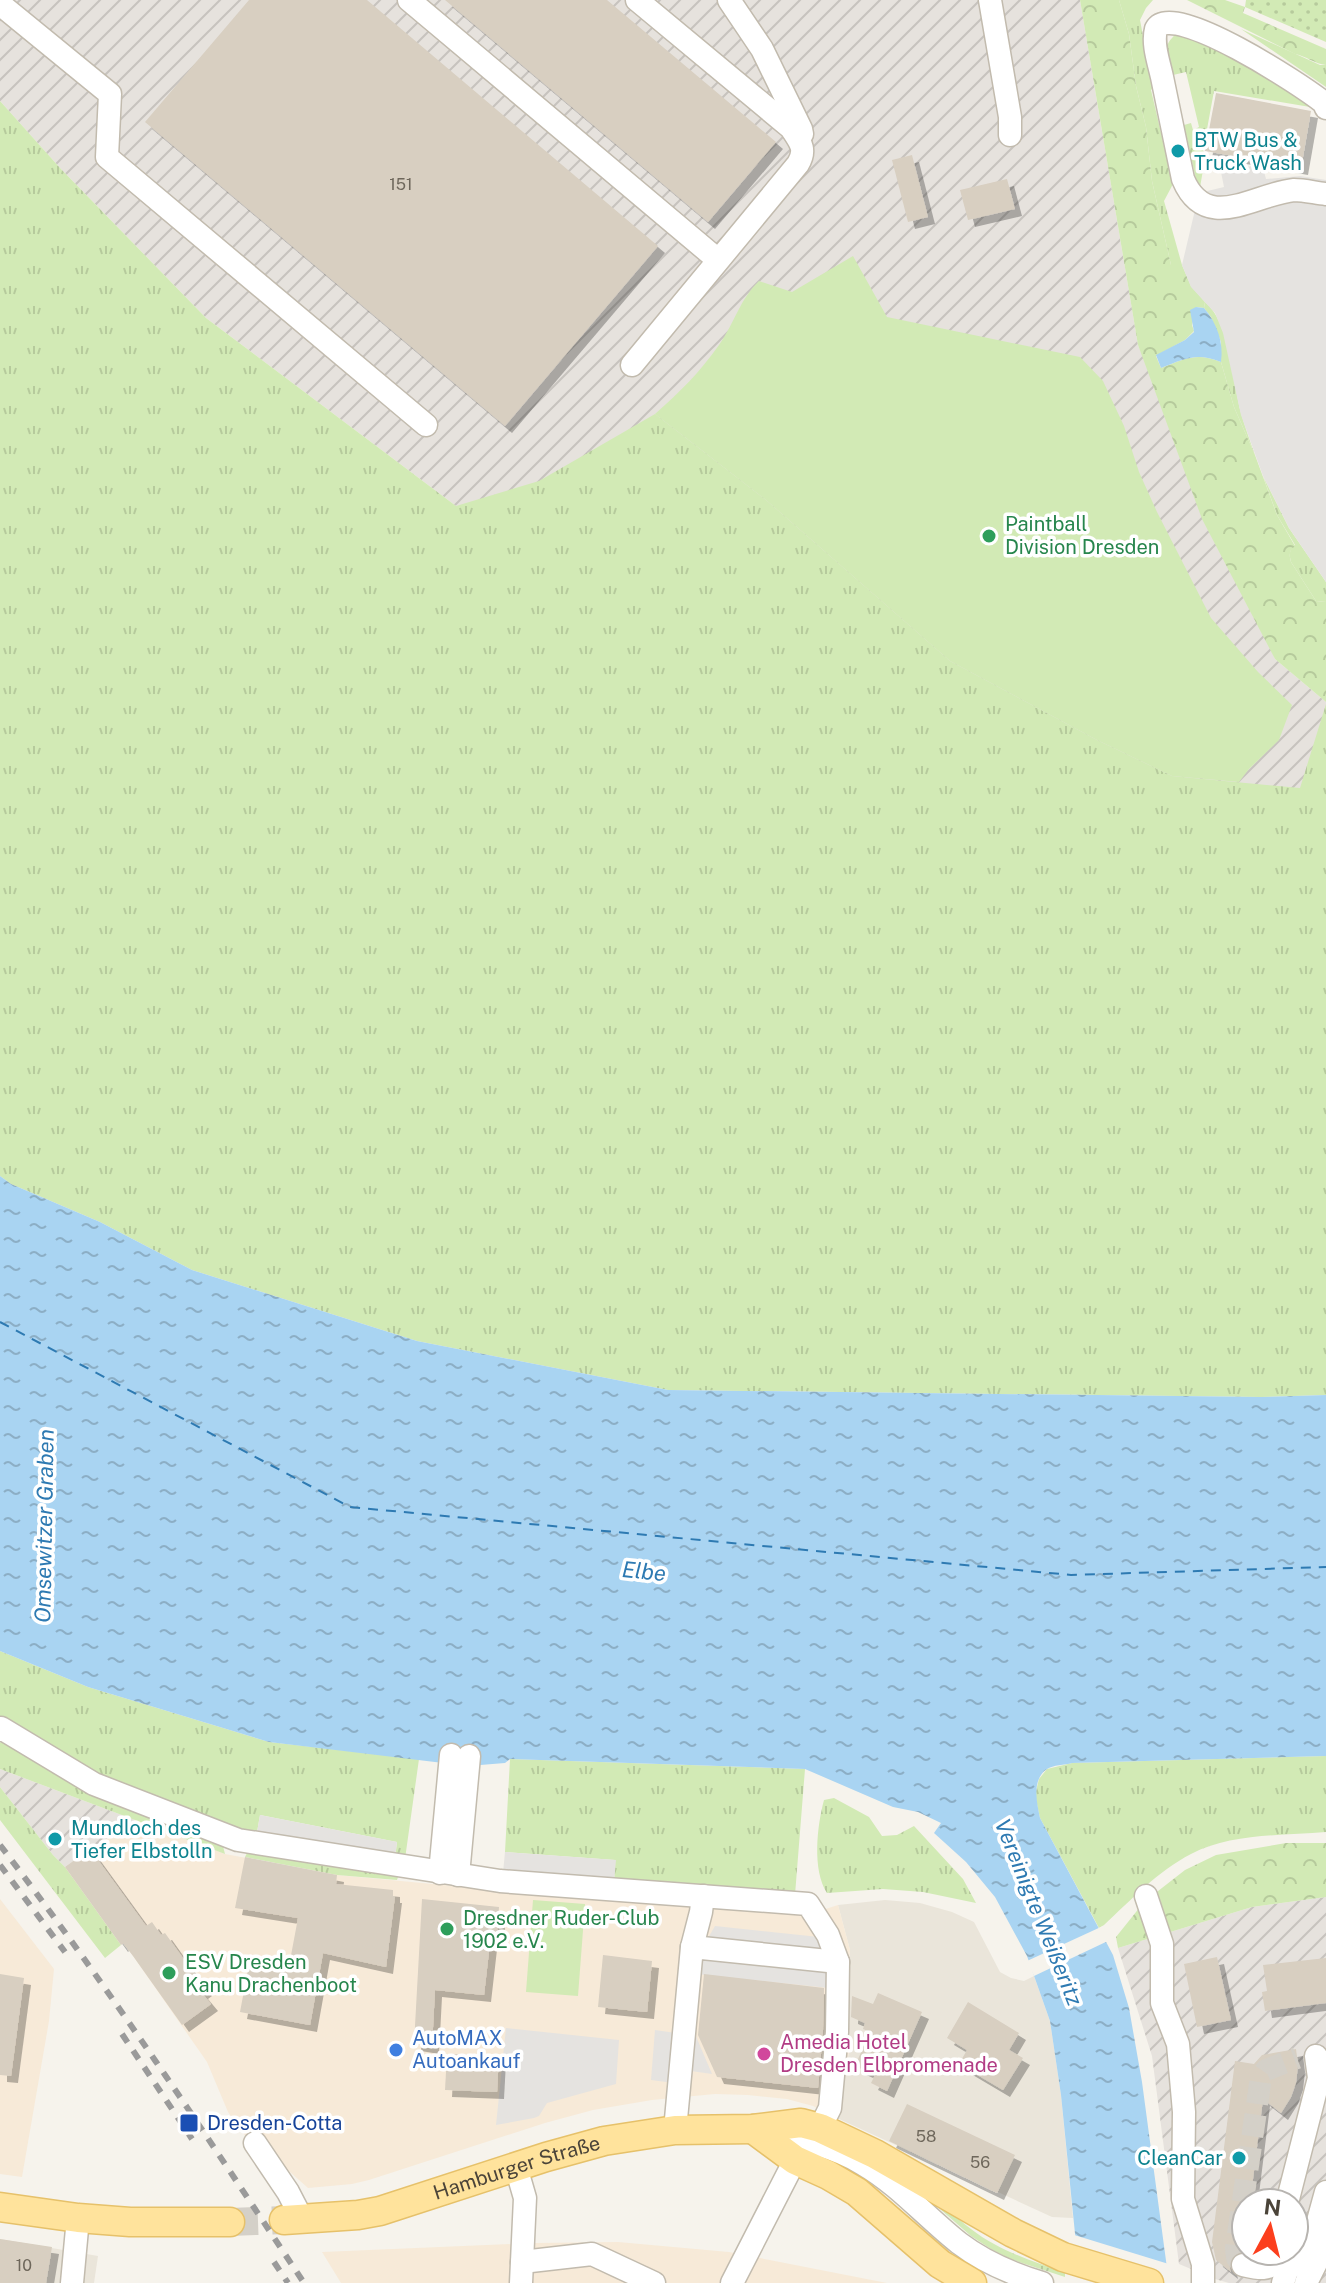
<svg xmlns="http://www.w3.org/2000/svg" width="1326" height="2283" font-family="'Public Sans',sans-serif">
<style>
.residential{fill:#eae5da}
.commercial{fill:#f7ead8}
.industrial{fill:url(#industrial-furrows);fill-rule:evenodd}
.grass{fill:url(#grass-tufts)}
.forest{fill:url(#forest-crowns)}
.park{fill:url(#park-dots)}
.pitch{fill:#d2eab5}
.parking{fill:#e5e3e0}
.water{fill:url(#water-ripples)}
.pier{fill:#f6f3ec}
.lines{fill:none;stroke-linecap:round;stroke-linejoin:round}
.ferry{stroke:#2e7ab2;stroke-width:2;stroke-dasharray:10 8;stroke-linecap:butt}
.building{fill:#d8cfc1;filter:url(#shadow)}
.minor-tunnel{stroke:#d4d0c8;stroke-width:22;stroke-dasharray:22 11;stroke-linecap:butt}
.major-tunnel{stroke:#d4d0c8;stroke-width:28;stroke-dasharray:28 14;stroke-linecap:butt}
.minor-casing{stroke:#c2bbae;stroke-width:25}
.major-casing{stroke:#e6c16a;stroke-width:31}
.minor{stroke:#fff;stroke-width:22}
.major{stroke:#ffe39c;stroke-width:28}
.rail{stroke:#9a9a9a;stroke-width:6;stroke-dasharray:10 10;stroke-linecap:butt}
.culture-dot{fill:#0f9aa8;stroke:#fff;stroke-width:3}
.leisure-dot{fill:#2e9e5b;stroke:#fff;stroke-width:3}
.shop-dot{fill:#3f7fe0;stroke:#fff;stroke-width:3}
.hotel-dot{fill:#d1479c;stroke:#fff;stroke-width:3}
.transit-dot{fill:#1a4fb4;stroke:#fff;stroke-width:3}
.labels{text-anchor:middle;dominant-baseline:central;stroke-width:7;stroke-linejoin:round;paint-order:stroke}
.number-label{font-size:16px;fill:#6e675b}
.culture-label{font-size:20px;fill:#0d838f;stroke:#fff;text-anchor:start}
.leisure-label{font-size:20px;fill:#27864d;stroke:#fff;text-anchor:start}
.shop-label{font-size:20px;fill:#366cbe;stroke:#fff;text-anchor:start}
.hotel-label{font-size:20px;fill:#b23c85;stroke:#fff;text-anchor:start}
.transit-label{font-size:20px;fill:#164399;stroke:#fff;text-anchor:start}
.street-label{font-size:20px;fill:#4b4439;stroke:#fff}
.water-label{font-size:22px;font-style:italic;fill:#2e7ab2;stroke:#fff}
</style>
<defs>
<pattern id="industrial-furrows" width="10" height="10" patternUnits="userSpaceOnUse" patternTransform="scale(2)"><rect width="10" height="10" fill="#e6e2dd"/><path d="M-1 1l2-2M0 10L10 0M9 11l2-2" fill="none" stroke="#c7c3be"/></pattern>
<pattern id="grass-tufts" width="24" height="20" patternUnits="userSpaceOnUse" patternTransform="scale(2)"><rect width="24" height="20" fill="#d2eab5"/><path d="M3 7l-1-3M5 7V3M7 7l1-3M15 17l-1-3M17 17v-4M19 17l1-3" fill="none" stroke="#b6ca9c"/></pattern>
<pattern id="forest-crowns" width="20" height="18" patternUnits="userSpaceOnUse" patternTransform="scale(2)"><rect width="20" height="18" fill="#d2eab5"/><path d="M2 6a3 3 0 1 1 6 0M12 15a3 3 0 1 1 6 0" fill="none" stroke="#b6ca9c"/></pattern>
<pattern id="park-dots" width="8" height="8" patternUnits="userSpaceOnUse" patternTransform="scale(2)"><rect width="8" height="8" fill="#d2eab5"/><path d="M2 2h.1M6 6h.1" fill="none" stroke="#b6ca9c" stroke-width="1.8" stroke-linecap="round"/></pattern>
<pattern id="water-ripples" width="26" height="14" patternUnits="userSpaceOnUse" patternTransform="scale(2)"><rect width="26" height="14" fill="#a9d4f2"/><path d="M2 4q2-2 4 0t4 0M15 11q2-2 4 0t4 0" fill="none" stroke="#8caec5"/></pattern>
<filter id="shadow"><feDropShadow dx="7" dy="7" stdDeviation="0" flood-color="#0004"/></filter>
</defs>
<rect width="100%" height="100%" fill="#f6f3ec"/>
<g class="residential">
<polygon points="885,1900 920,1903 952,1912 974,1922 1000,1972 1011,1978 1024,1981 1034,1976 1050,2021 1061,2095 1073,2218 1052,2217 837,2118 851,2041 845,2018 850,1950 838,1905"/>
<polygon points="0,2239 98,2256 94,2283 0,2283"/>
</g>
<g class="commercial">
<polygon points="135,1820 225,1854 337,1875 528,1893 810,1914 838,1905 850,1950 845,2018 851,2041 837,2118 813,2106 787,2099 748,2095 715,2094 652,2100 593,2110 545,2123 369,2180 352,2184 308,2188 281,2164 266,2141 246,2137 228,2112 207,2062 124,1943 121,1945 65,1867"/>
<polygon points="0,1899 54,1969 49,2021 22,2177 0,2174"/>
<polygon points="618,2242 729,2252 887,2283 341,2283 322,2252 535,2243"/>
</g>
<g class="industrial">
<polygon points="0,0 1080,0 1138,345 1275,659 1326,702 1326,827 1169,805 456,506 206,318 61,169 0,101"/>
<polygon points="0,1769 135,1820 65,1867 53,1855 0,1787"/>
<path d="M1326,1897V2283H1229L1215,2279L1179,2264L1152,2056L1118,1948L1252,1907ZM1246,2203H1294V2251H1246Z"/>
</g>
<g class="grass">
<polygon points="1119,0 1153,0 1146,8 1140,20 1153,88 1151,90 1173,184 1164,201 1182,265 1171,265 1152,181 1146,127 1136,86 1129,34"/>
<path d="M1190,28L1316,108L1214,91L1203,151L1206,153L1199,193L1184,125L1191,123L1193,130L1199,127L1186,72L1173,75L1169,57L1165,58C1165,41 1175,32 1190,28Z"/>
<polygon points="1241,29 1320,65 1326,65 1326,87"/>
<polygon points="0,101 61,169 206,318 456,506 539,481 655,414 766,500 950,661 1097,740 1172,776 1300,788 1326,704 1326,1395 1261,1397 668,1390 417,1341 192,1270 100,1222 11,1184 0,1176"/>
<path d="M1205,302C1230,322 1233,383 1241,413C1245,427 1250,441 1255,455L1234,407L1221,362V342L1211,317L1204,308Z"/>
<path d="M1263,476L1289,528L1326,582V602L1316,601L1291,562C1289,554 1289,550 1295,545L1277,515Z"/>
<polygon points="0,1651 88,1687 269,1742 419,1759 405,1859 395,1858 397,1842 260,1815 256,1838 222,1842 225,1854 0,1769 0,1743 6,1738 0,1734"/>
<path d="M1326,1756V1832C1282,1836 1231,1833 1191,1854C1158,1871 1131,1900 1104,1925L1099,1928L1040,1818L1035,1795L1039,1779L1047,1769L1072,1763Z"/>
<polygon points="510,1759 805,1769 795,1895 614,1882 615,1860 505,1852"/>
<polygon points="0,1787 53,1855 65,1867 121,1945 105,1958 0,1820"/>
<path d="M834,1798L869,1817L882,1836L897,1835L914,1826L963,1879L976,1903L923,1892L883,1889L827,1893C812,1870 817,1826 824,1800Z"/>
<polygon points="249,1849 400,1871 397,1880 337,1875 245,1857"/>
<path d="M929,2190C943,2203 956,2218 971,2229C999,2251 1033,2261 1065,2273V2277L1010,2259L991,2249L971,2236L924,2195Z"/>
</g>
<g class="forest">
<path d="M1080,0H1119L1129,34L1136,86L1146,127L1152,181L1171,265H1182L1191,286L1205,302L1204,308L1196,307L1192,325L1194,331L1185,340L1156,356L1161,368C1185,359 1196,352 1221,362L1234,407L1255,455L1277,515L1295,546C1289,551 1289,554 1291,562L1316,601L1326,602V702L1275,659L1202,519L1138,345Z"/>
<path d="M1187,0H1225L1245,7L1243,13L1326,49V65C1315,64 1306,56 1295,54Z"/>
<polygon points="1286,1843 1326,1843 1326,1897 1252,1907 1118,1948 1116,1937 1144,1902 1185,1870 1216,1855"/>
</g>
<polygon class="park" points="1246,0 1326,0 1326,42 1245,7"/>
<g class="pitch">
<path d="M853,256L887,317L1080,357L1103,381L1124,426L1139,472L1157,512L1211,618L1258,672L1292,705L1279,740L1249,769L1239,782L1172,776L1097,740L950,661L766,500L655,414C680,392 700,372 719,345C734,324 740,299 759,281L792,292Z"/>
<polygon points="533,1900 585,1904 578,1996 526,1992"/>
</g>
<g class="parking">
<polygon points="1262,164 1266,179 1300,176 1326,180 1326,582 1289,528 1263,476 1241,415 1223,333 1215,313 1191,287 1182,265 1199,193 1224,187 1221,172"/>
<polygon points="260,1815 397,1842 395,1858 256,1838"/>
<polygon points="505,1852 616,1860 614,1882 503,1873"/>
<polygon points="715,1926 819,1937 831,1961 829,1988 695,1974 698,1955"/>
<polygon points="692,2027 712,2074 691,2071 689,2085 651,2080 655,2030 683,2034"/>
<polygon points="506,2028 619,2040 616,2084 547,2103 539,2116 534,2118 496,2125"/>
</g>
<g class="water">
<path d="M1196,307L1204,308C1217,323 1224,343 1221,362C1196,352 1185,359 1161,368L1156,355L1185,340L1194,332L1190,310Z"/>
<path d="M0,1176L11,1184L100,1222L192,1270L417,1341L668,1390L1261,1397L1326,1395V1756L1072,1763C1065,1765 1053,1765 1047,1769C1031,1780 1037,1803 1040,1818L1113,1955L1129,2008L1142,2082L1169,2283H1080L1061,2095L1050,2021L1027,1956L995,1897L966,1862L934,1833L941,1823L918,1812L893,1807L805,1769L510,1759L505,1763L468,1766L269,1742L88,1687L0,1651Z"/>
</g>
<g class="pier">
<polygon points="1103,1926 1110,1940 1034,1976 1027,1961"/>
<polygon points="1071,2234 1172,2265 1173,2283 1076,2283"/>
</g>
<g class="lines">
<polyline class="ferry" points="0,1322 350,1507 1071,1575 1326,1567"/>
</g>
<g class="building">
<polygon points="249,0 367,0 658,246 505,426 145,122"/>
<polygon points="445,0 607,0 776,142 708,222"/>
<polygon points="1216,93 1311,111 1301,168 1205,151"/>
<polygon points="912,155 928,217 908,222 892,160"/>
<polygon points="1007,179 1015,209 968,220 960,190"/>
<polygon points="90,1849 146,1926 152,1922 161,1935 165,1933 205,1989 201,1992 211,2004 182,2025 133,1956 123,1943 121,1945 65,1867"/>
<polygon points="245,1857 337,1875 336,1884 393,1890 393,1896 395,1896 386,1967 323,1953 310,2025 240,2012 250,1959 289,1966 298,1918 235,1908"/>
<polygon points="422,1899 499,1907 497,1934 491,1934 484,1995 435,1990 432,2047 414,2044"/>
<polygon points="603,1955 652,1961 647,2012 598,2007"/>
<polygon points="1217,1957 1231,2020 1197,2027 1184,1964"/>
<polygon points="1326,1958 1326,2003 1265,2011 1262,1992 1267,1991 1263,1965"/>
<polygon points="0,1974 24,1978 11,2076 0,2075"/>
<polygon points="704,1974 824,1988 823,2031 818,2088 717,2077 698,2035"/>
<polygon points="878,1993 922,2012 887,2091 871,2083 875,2075 855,2066 870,2032 863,2029 865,2023 851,2017 852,1996 873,2004"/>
<polygon points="968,2002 1019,2033 1009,2050 1023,2058 1003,2090 959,2064 967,2050 947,2038"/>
<polygon points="1296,2049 1298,2065 1296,2083 1291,2097 1281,2113 1263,2099 1250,2203 1246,2203 1246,2251 1260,2251 1257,2254 1240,2251 1233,2255 1229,2263 1231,2272 1216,2260 1212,2242 1235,2061 1254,2064 1262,2055"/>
<polygon points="447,2054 499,2055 497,2092 445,2090"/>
<polygon points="907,2104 1015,2155 997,2193 889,2141"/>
<polygon points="0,2239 52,2247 46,2283 0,2283"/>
</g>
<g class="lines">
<polyline class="minor-tunnel" points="1243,2265 1237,2258 1236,2248 1261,2077 1266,2070 1297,2058"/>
<polyline class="major-tunnel" points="230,2222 284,2220"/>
<defs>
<g id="minor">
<polyline points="409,0 718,260"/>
<polyline points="729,0 762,49 801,129 802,134"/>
<polyline points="990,0 1010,117 1010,135"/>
<polyline points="0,4 110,94 107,157 426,425"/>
<path d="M1326,108L1324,103C1302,85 1172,0 1156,29C1152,44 1159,63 1162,77C1169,111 1176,145 1183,179C1206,234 1254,194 1294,190C1304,190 1316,193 1326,194"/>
<path d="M632,365L798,164C807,149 800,142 791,128L637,0"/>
<polyline points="0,1730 1,1728 94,1784 238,1840 500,1881 808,1904 828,1935 838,1962 837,2032 830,2108 820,2128"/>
<polyline points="440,1873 451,1755"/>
<polyline points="458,1875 469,1756"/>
<polyline points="1146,1896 1162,1944 1162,2003 1178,2044 1184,2112 1183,2199 1203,2264 1203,2283"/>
<polyline points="692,1947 701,1912 703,1896"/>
<polyline points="675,2130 692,1947 838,1962"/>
<path d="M764,2132C798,2139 832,2145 863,2164C899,2185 926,2217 959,2243C984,2262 1012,2274 1042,2283"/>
<polyline points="255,2143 288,2192 302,2219"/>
<polyline points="516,2167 525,2198 521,2283"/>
<polyline points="1287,2203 1319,2078 1316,2056"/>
<polyline points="522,2262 592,2254 654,2283"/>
<path d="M1243,2265C1256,2268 1270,2272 1278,2259"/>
<polyline points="72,2283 78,2218"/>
<polyline points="732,2283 795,2160"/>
<polyline points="1283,2283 1287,2270 1309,2254 1326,2192"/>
<polyline points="1306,2283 1316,2263 1321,2243"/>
</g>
<g id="major">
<polyline points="753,2129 795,2160 828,2175 857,2192 940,2264 972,2283"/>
<polyline points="0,2207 78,2218 130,2222 230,2222"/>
<path id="s1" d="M284,2220L358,2215L380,2211L546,2157L604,2141L675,2130L753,2129L801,2123L820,2128L875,2154L1013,2233L1063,2257L1149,2283"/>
</g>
</defs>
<use href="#minor" class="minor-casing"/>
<use href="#major" class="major-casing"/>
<use href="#minor" class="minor"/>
<use href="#major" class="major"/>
<g class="rail">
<path d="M0,1845C108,1986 206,2135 304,2283"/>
<polyline points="0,1865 65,1952"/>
<polyline points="122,2034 192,2139"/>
<polyline points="274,2262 288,2283"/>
</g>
</g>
<g class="culture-dot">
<circle cx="1178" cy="151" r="8"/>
<circle cx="55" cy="1839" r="8"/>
<circle cx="1239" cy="2158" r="8"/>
</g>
<g class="leisure-dot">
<circle cx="989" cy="536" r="8"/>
<circle cx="447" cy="1929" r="8"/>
<circle cx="169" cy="1973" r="8"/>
</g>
<circle class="shop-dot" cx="396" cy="2050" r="8"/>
<circle class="hotel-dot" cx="764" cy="2054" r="8"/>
<rect class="transit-dot" x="179" y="2113" width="20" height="20" rx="4"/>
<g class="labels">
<g class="number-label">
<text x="401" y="184">151</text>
<text x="926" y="2136">58</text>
<text x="980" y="2162">56</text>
<text x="24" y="2265">10</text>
</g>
<g class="culture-label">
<text x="1194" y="140">BTW Bus &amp;<tspan x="1194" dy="23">Truck Wash</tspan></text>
<text x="71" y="1828">Mundloch des<tspan x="71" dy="23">Tiefer Elbstolln</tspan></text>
<text x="1223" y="2158" text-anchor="end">CleanCar</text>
</g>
<g class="leisure-label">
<text x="1005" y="524">Paintball<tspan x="1005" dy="23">Division Dresden</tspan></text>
<text x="463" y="1918">Dresdner Ruder-Club<tspan x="463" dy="23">1902 e.V.</tspan></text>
<text x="185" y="1962">ESV Dresden<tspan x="185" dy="23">Kanu Drachenboot</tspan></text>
</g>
<g class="shop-label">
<text x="412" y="2038">AutoMAX<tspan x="412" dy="23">Autoankauf</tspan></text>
</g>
<g class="hotel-label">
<text x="780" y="2042">Amedia Hotel<tspan x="780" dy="23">Dresden Elbpromenade</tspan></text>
</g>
<g class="transit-label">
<text x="207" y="2123">Dresden-Cotta</text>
</g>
<g class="street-label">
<text stroke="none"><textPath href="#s1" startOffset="240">Hamburger Straße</textPath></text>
</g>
<g class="water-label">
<text transform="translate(44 1526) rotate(-89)">Omsewitzer Graben</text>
<text transform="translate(644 1571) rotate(6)">Elbe</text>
<text transform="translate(1039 1912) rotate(68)">Vereinigte Weißeritz</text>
</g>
</g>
<g transform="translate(1270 2227) rotate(7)"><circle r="38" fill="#ffffff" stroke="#b7b4b0" stroke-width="2"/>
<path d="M0-6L14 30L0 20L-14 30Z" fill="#fc3f1d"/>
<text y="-12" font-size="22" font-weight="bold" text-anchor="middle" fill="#4b4439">N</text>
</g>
</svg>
